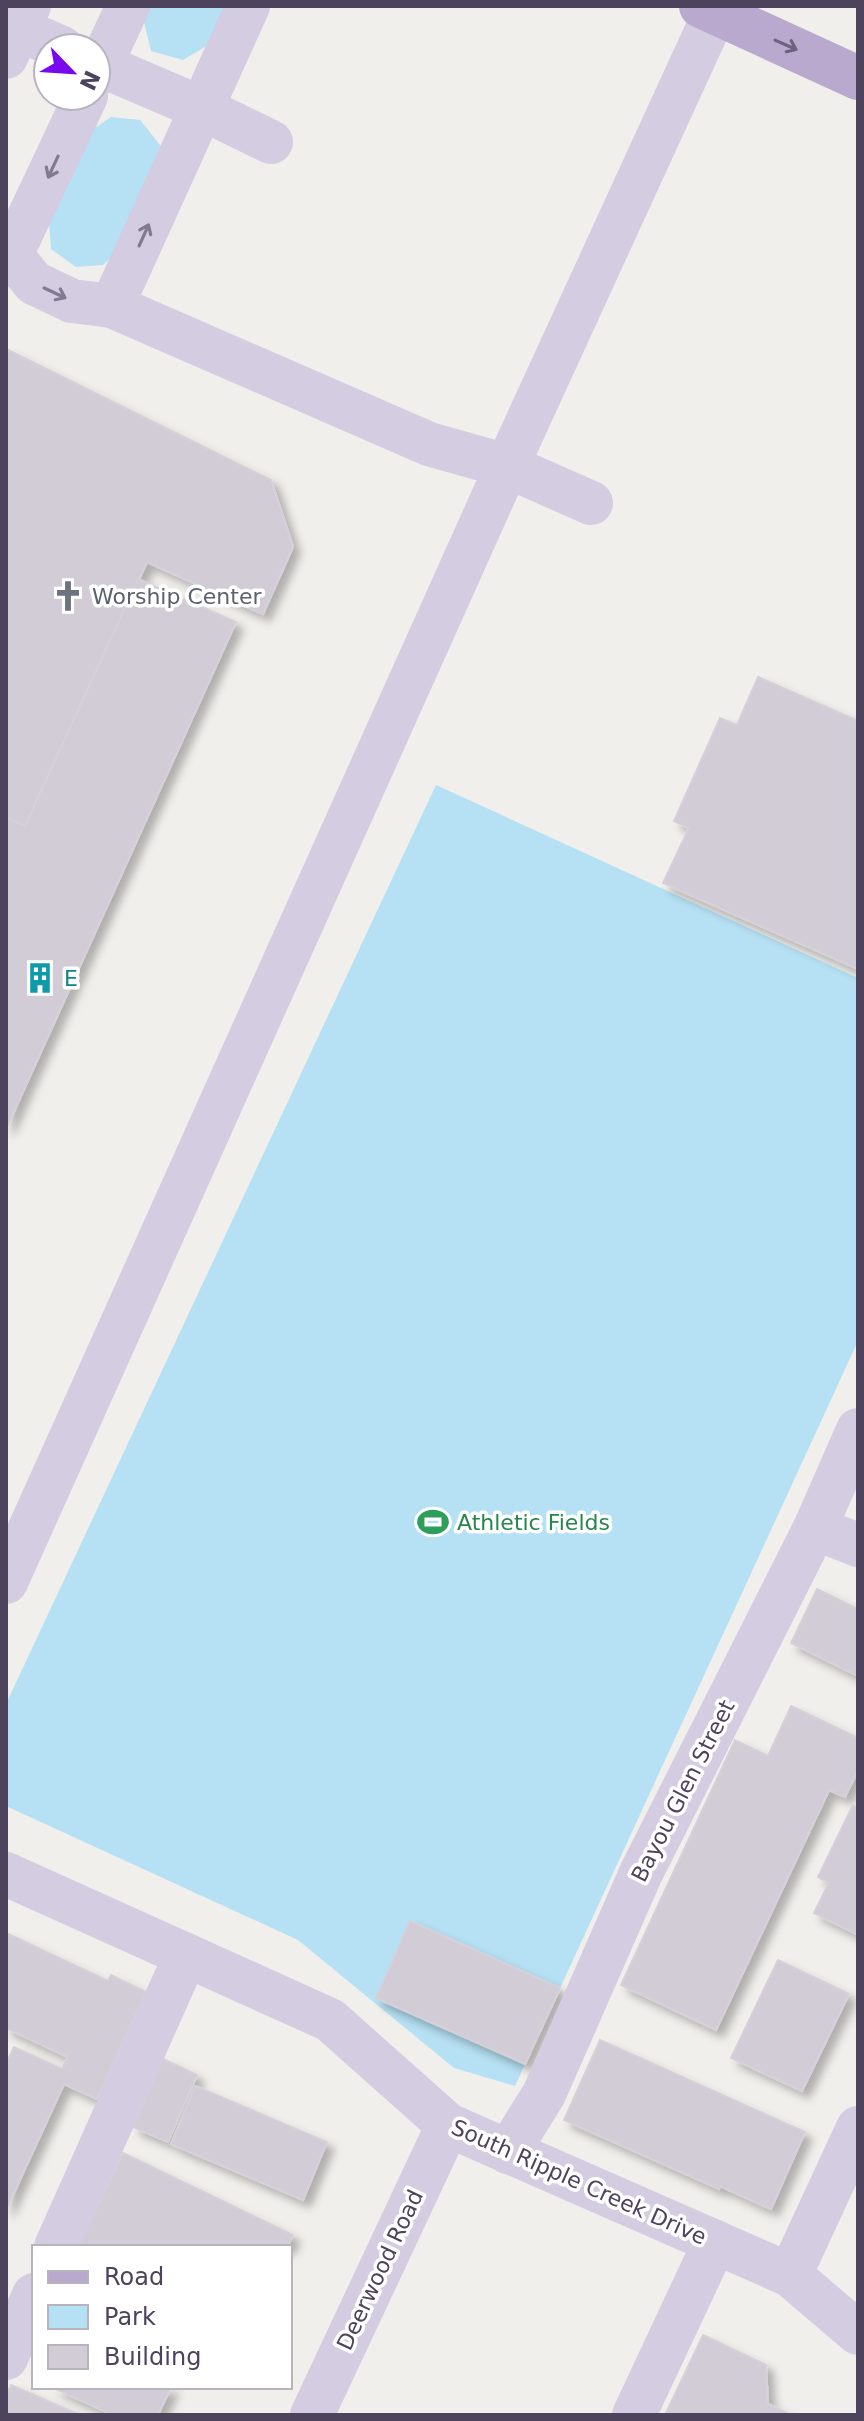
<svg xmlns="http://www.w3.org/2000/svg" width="864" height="2421" font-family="'DejaVu Sans',sans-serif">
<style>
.green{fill:#b6e0f3}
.building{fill:#d1ccd5;stroke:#d6d0d9;stroke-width:2;filter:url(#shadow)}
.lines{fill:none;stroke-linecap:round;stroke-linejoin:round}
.minor{stroke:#d4cce1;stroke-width:44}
.major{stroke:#b9a9cf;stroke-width:44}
.oneway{stroke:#6d627e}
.oneway2{stroke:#837a91}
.labels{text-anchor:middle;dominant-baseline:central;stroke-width:7;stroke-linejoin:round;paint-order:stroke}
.worship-label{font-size:22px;fill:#5b616d;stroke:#fff;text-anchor:start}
.culture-label{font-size:22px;fill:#0d838f;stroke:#fff;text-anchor:start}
.leisure-label{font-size:22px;fill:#27864d;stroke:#fff;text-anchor:start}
.street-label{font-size:22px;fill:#4d435c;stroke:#fff}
</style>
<defs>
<filter id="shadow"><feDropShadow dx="7" dy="7" stdDeviation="4" flood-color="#0004"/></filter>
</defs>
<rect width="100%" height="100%" fill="#f0efec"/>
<g class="green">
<polygon points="148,6 228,6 208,45 183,60 151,51 143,18"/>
<polygon points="111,117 140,120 160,145 158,165 121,248 103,265 76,267 51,249 49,222 92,130"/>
<polygon points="436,785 858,978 858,1341 515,2086 454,2068 298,1940 6,1806 6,1704"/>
</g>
<g class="building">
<polygon points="6,349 271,480 293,547 263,614 147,562 25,826 6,818"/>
<polygon points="138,579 236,622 6,1129 6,818 25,826"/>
<polygon points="758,677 858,721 858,969 663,883 689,828 674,821 720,718 737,725"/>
<polygon points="817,1589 858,1609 858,1676 791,1643"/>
<polygon points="791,1706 858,1738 858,1770 845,1797 829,1790 716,2030 621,1985 735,1740 768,1756"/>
<polygon points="853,1805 858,1808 858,1935 814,1913 829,1883 818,1877"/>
<polygon points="410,1921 560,1988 525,2064 376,1998"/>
<polygon points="6,1933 108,1981 111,1975 146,1992 97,2099 64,2084 6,2210 6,2064 14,2047 62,2069 68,2057 6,2028"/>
<polygon points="778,1960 849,1994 802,2091 731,2058"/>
<polygon points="600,2040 805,2132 771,2209 720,2186 719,2189 564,2120"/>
<polygon points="163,2059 197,2075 168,2142 133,2127"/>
<polygon points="195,2086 327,2142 303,2200 171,2144"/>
<polygon points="123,2153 293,2235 287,2247 78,2247"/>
<polygon points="703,2335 766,2365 768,2404 791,2415 665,2415"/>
<polygon points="11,2385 80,2415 6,2415 6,2396"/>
<polygon points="52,2387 171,2387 158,2415 113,2415"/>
</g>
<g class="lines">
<g class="minor">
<polyline points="18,29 62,48"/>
<polyline points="6,57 29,6"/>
<polyline points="96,63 201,108 271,142"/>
<polyline points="96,75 128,6"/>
<polyline points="6,252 11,255 34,283 72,301 112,306 429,444 507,466 591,503"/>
<polyline points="11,255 86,96"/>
<polyline points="112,306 248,6"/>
<polyline points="815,1528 858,1545"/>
<polyline points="6,1582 507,466 718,6"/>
<polyline points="6,1874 330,2020 448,2125 790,2275 858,2333"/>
<polyline points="508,2152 544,2094 641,1873 815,1528 858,1430"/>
<polyline points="56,2247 186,1955"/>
<polyline points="790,2275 858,2128"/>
<polyline points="6,2358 34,2295"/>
<polyline points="312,2415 448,2125"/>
<polyline points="634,2415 715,2242"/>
</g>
<polyline class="major" points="701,6 858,78"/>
</g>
<defs><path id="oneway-shaft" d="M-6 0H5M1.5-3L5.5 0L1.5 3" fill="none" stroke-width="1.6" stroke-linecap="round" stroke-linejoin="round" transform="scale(2)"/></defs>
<use class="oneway" href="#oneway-shaft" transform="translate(786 45) rotate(24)"/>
<g class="oneway2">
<use href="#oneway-shaft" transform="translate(53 167) rotate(115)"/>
<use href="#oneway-shaft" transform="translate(144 235) rotate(-66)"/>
<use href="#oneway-shaft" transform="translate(55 293) rotate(25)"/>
</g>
<defs>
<symbol id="church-bare" viewBox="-9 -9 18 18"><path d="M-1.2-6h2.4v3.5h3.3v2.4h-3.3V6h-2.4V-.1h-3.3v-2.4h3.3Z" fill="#6b7280" stroke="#fff" stroke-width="2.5" paint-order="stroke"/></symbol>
<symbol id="building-bare" viewBox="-9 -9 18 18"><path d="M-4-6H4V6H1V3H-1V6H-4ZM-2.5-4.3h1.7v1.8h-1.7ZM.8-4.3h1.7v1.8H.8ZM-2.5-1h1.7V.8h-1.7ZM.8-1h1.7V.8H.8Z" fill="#0f9aa8" stroke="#fff" stroke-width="2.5" paint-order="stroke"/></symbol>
<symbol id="stadium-bare" viewBox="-9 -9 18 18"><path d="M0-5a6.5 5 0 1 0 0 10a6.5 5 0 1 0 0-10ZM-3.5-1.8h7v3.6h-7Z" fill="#2e9e5b" stroke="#fff" stroke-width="2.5" paint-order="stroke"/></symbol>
</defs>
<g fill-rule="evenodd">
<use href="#church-bare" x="46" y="574" width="44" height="44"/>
<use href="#building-bare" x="18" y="956" width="44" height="44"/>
<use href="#stadium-bare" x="411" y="1500" width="44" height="44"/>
</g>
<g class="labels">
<g class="worship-label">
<text x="92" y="596">Worship Center</text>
</g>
<g class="culture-label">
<text x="64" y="978">E</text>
</g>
<g class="leisure-label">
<text x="457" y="1522">Athletic Fields</text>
</g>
<g class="street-label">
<text transform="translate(683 1791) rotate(-63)">Bayou Glen Street</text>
<text transform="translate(579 2182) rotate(24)">South Ripple Creek Drive</text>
<text transform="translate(380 2270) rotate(-65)">Deerwood Road</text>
</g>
</g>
<rect width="864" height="2421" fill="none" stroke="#4d435c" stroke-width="16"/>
<rect x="32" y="2245" width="260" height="144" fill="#ffffff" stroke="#b8b4be" stroke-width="2"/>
<rect x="48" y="2271" width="40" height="12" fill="#b9a9cf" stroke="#b8b4be" stroke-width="2"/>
<text x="104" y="2285" font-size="24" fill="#4d435c">Road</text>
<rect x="48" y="2305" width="40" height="24" fill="#b6e0f3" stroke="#b8b4be" stroke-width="2"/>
<text x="104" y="2325" font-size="24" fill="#4d435c">Park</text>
<rect x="48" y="2345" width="40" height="24" fill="#d1ccd5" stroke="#b8b4be" stroke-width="2"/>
<text x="104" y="2365" font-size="24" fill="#4d435c">Building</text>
<g transform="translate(72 72) rotate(115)"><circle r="38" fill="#ffffff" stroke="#b8b4be" stroke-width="2"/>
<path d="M0-6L14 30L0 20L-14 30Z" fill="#7808ee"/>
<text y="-12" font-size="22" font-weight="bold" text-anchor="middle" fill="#4d435c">N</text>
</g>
</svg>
